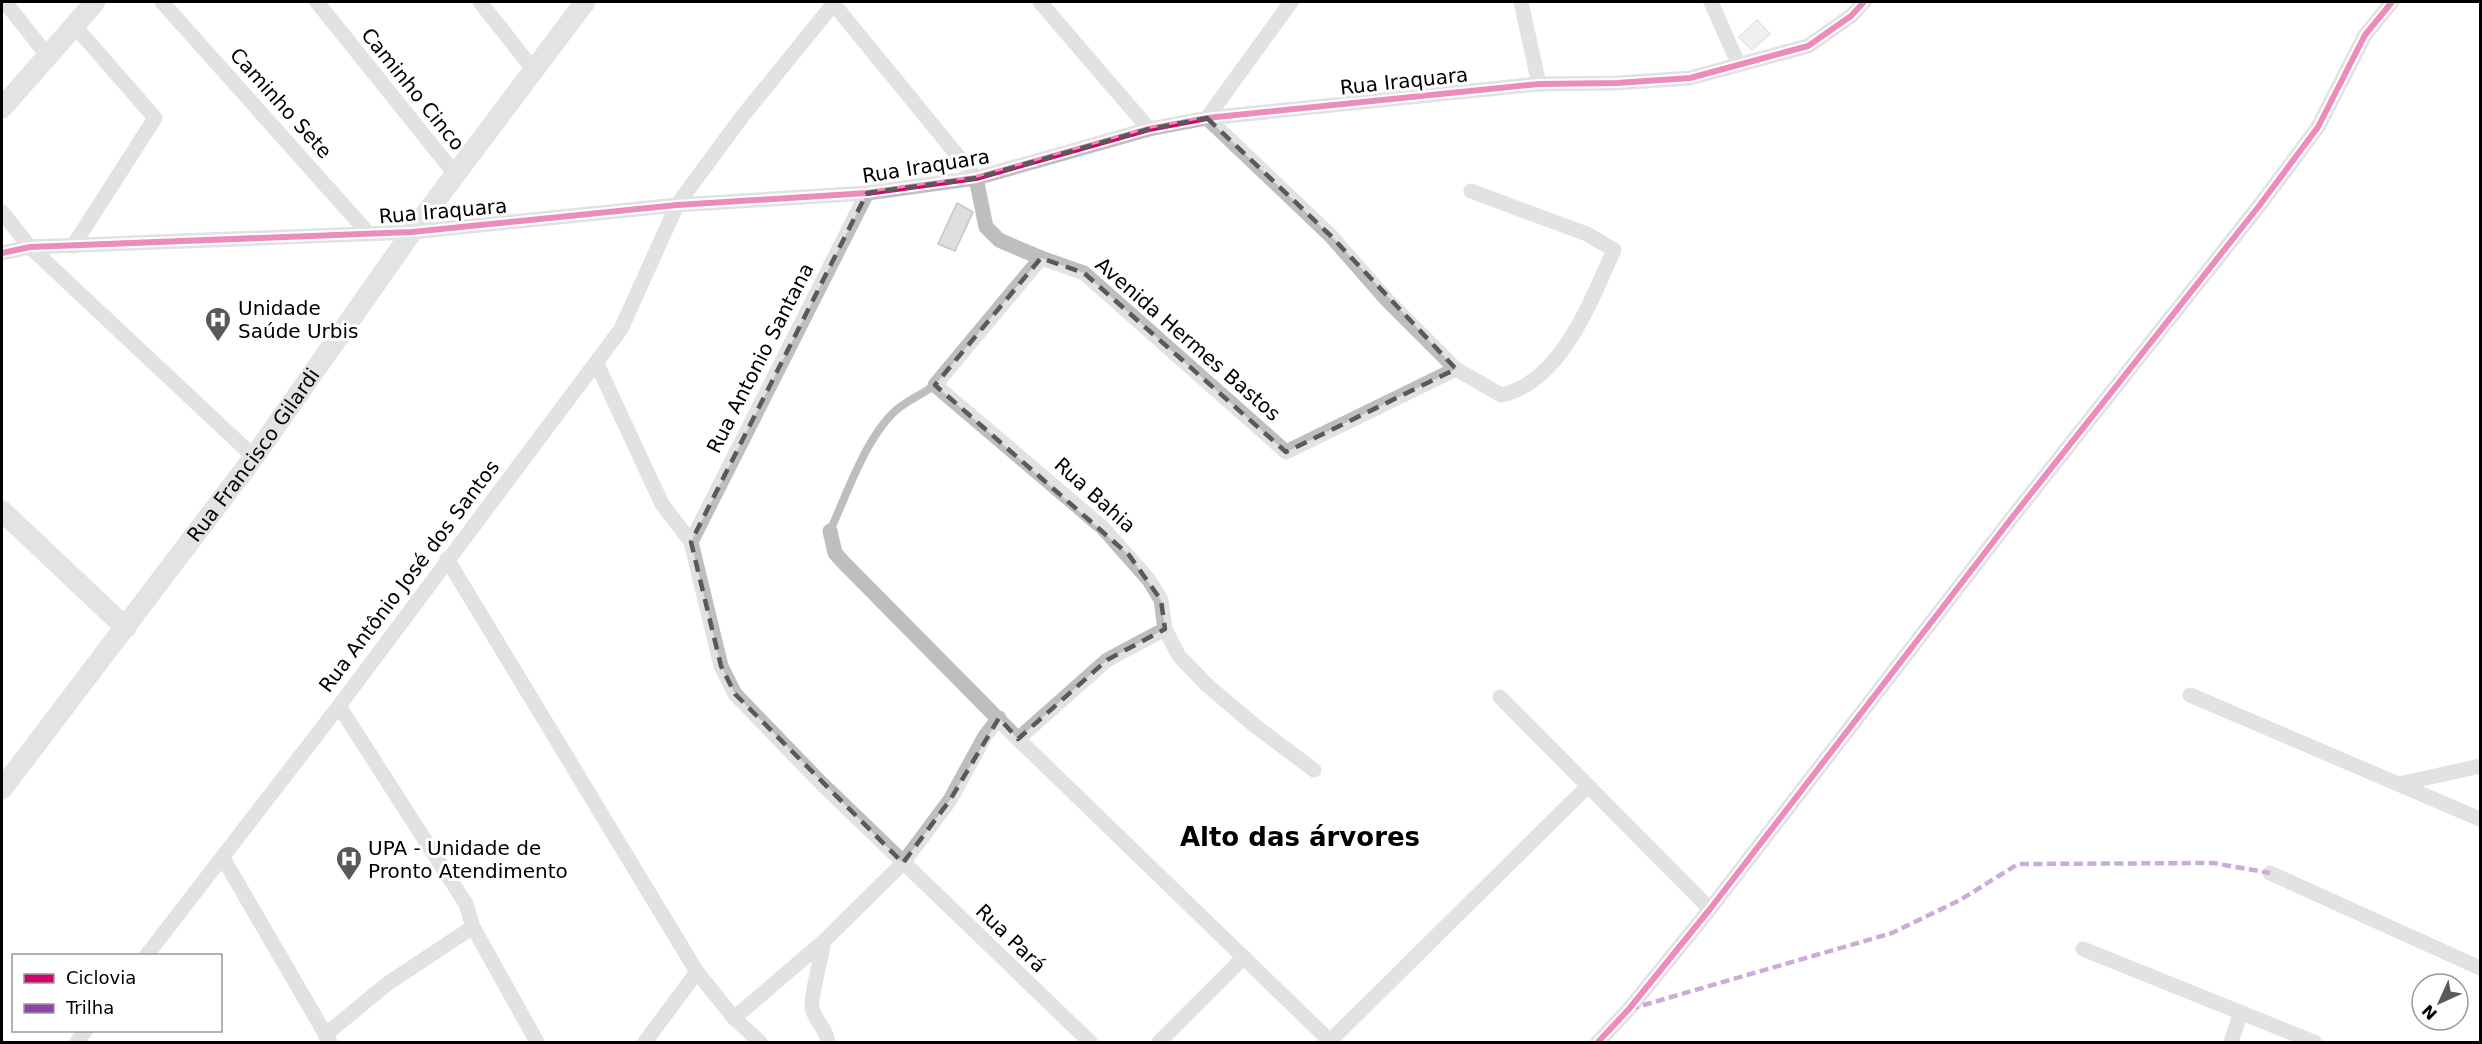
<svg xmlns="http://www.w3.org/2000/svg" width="2482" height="1044" font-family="'DejaVu Sans',sans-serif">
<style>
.building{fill:#dedede;stroke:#c6c6c6;stroke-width:1.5}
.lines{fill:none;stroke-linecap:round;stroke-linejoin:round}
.lane{stroke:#bebebe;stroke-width:8}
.street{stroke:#bebebe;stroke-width:15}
.secondary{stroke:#c2c2c2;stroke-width:21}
.quiet{stroke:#8e44ad;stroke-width:4.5;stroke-dasharray:9 4.5;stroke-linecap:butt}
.cycleway-casing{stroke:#fff;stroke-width:10}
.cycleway{stroke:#d6006c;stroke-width:6}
.marked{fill:none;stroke:#595959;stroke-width:4.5;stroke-dasharray:12 8;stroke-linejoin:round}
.labels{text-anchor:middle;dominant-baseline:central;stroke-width:6;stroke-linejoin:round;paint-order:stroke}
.street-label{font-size:20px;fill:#000;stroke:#fff}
.poi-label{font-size:20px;fill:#000;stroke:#fff;text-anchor:start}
.district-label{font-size:26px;font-weight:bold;fill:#000;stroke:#fff}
</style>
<rect width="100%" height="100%" fill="#fff"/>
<g class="building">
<polygon points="1757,20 1770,34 1752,50 1739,37"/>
<polygon points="957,203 973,212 955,251 938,244"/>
</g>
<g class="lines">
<path class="lane" d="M830,531C847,494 868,431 900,407C911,399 924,393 935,385"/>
<g class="street">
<polyline points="5,2 47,55"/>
<polyline points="162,2 369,234"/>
<polyline points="317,2 455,174"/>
<polyline points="480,2 533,69"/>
<polyline points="832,2 976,178 986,227 999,240 1041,258 1084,273 1286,452 1456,369"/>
<polyline points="1040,2 1149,129"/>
<path d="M1291,2L1207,118L1331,236L1387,300L1456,369L1501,395C1561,383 1591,300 1614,250L1587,234L1471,191"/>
<polyline points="1521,2 1539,84"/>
<polyline points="1711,2 1738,63"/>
<polyline points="73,24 155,118 73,246"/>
<polyline points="2,212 30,247 254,457"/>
<polyline points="2,253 30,247 412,232 677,205 867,193 976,178 1149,129 1207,118 1539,84 1617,83 1690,78 1808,46 1851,16 1864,2"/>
<polyline points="1041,258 935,385 1103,528 1149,580 1161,600 1165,629 1179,656 1207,685 1254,725 1314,770"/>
<polyline points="596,362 662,504 691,542 721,666 735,694 822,784 1090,1042"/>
<polyline points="830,531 835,553 844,563 1018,739 1331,1042"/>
<polyline points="691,542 867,193"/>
<polyline points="447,559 697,972 734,1018 760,1042"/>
<polyline points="2190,695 2480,819"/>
<polyline points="1500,697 1710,909"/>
<polyline points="339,706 466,904 473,927 537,1042"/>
<polyline points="1018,739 1107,660 1165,629"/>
<polyline points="2399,784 2480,766"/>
<polyline points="223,858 330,1042"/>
<polyline points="2270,873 2480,968"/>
<path d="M824,941C822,955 810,998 812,1008C815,1021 826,1028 828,1042"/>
<polyline points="2083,949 2314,1042"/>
<polyline points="146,956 339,706 621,329 677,205 741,118 835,2"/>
<polyline points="734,1018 824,941 903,863 950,800 985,736 999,718"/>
<polyline points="325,1035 387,984 473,927"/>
<polyline points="1330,1041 1588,786"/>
<polyline points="77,1042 86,1030"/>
<polyline points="645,1042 697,972"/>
<polyline points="1159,1042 1244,957"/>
<polyline points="1598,1042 1629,1009 1710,909 2014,515 2259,206 2318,127 2365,35 2392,2"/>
<polyline points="2231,1042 2241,1012"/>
</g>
<g class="secondary">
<polyline points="2,108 95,2"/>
<polyline points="2,511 126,628"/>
<path id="s1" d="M2,789L254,457L412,232L585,2"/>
</g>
<polyline class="quiet" points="1630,1009 1892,933 1960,900 2018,864 2213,863 2270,873"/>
<defs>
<g id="cycleway">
<polyline points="2,253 30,247 412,232 677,205 867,193 976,178 1149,129 1207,118 1539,84 1617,83 1690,78 1808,46 1851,16 1864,2"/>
<polyline points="1598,1042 1629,1009 1710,909 2014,515 2259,206 2318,127 2365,35 2392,2"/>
</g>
</defs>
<use href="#cycleway" class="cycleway-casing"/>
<use href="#cycleway" class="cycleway"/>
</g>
<path d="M0 0H2482V1044H0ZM1207,118L1331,236L1456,369L1286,452L1084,273L1041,258L935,385L1129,555L1161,600L1165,629L1107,660L1018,739L999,718L950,800L903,863L735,694L721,666L691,542L867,193L976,178L1149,129Z" fill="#fff" fill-opacity=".55" fill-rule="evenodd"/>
<path class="marked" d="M1207,118L1331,236L1456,369L1286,452L1084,273L1041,258L935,385L1129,555L1161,600L1165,629L1107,660L1018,739L999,718L950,800L903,863L735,694L721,666L691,542L867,193L976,178L1149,129Z"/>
<defs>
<symbol id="hospital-pin" viewBox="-11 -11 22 30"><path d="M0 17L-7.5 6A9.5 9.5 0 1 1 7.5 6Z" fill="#595959" stroke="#fff"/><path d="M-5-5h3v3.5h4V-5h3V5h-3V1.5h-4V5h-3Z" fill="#fff"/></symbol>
</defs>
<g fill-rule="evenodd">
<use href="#hospital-pin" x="203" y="305" width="30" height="40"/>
<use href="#hospital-pin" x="334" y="844" width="30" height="40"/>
</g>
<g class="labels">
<g class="street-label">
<text transform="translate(1404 81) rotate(-6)">Rua Iraquara</text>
<text transform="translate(413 89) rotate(51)">Caminho Cinco</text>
<text transform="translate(281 103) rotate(48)">Caminho Sete</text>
<text transform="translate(926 166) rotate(-9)">Rua Iraquara</text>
<text transform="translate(443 211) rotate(-5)">Rua Iraquara</text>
<text transform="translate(1188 339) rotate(41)">Avenida Hermes Bastos</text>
<text transform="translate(760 358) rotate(-63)">Rua Antonio Santana</text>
<text stroke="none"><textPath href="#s1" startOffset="418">Rua Francisco Gilardi</textPath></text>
<text transform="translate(1095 495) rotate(42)">Rua Bahia</text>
<text transform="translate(409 576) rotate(-53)">Rua Antônio José dos Santos</text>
<text transform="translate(1011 938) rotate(44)">Rua Pará</text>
</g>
<g class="poi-label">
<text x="238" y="308">Unidade<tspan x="238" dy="23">Saúde Urbis</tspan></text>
<text x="368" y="848">UPA - Unidade de<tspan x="368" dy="23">Pronto Atendimento</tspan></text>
</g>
<g class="district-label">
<text x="1300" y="837">Alto das árvores</text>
</g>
</g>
<rect width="2482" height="1044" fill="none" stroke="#000000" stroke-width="6"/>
<rect x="12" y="954" width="210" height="78" fill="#ffffff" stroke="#999999" stroke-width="1.5"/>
<rect x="24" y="974" width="30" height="9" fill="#d6006c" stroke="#999999" stroke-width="1.5"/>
<text x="66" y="984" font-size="18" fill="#000000">Ciclovia</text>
<rect x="24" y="1004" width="30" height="9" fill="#8e44ad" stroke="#999999" stroke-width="1.5"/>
<text x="66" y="1014" font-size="18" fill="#000000">Trilha</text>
<g transform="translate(2440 1002) rotate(225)"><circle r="28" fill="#ffffff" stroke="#999999" stroke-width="1.5"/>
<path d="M0-4.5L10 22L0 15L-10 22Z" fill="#595959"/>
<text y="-9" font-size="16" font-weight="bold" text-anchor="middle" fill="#000000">N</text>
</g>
</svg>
